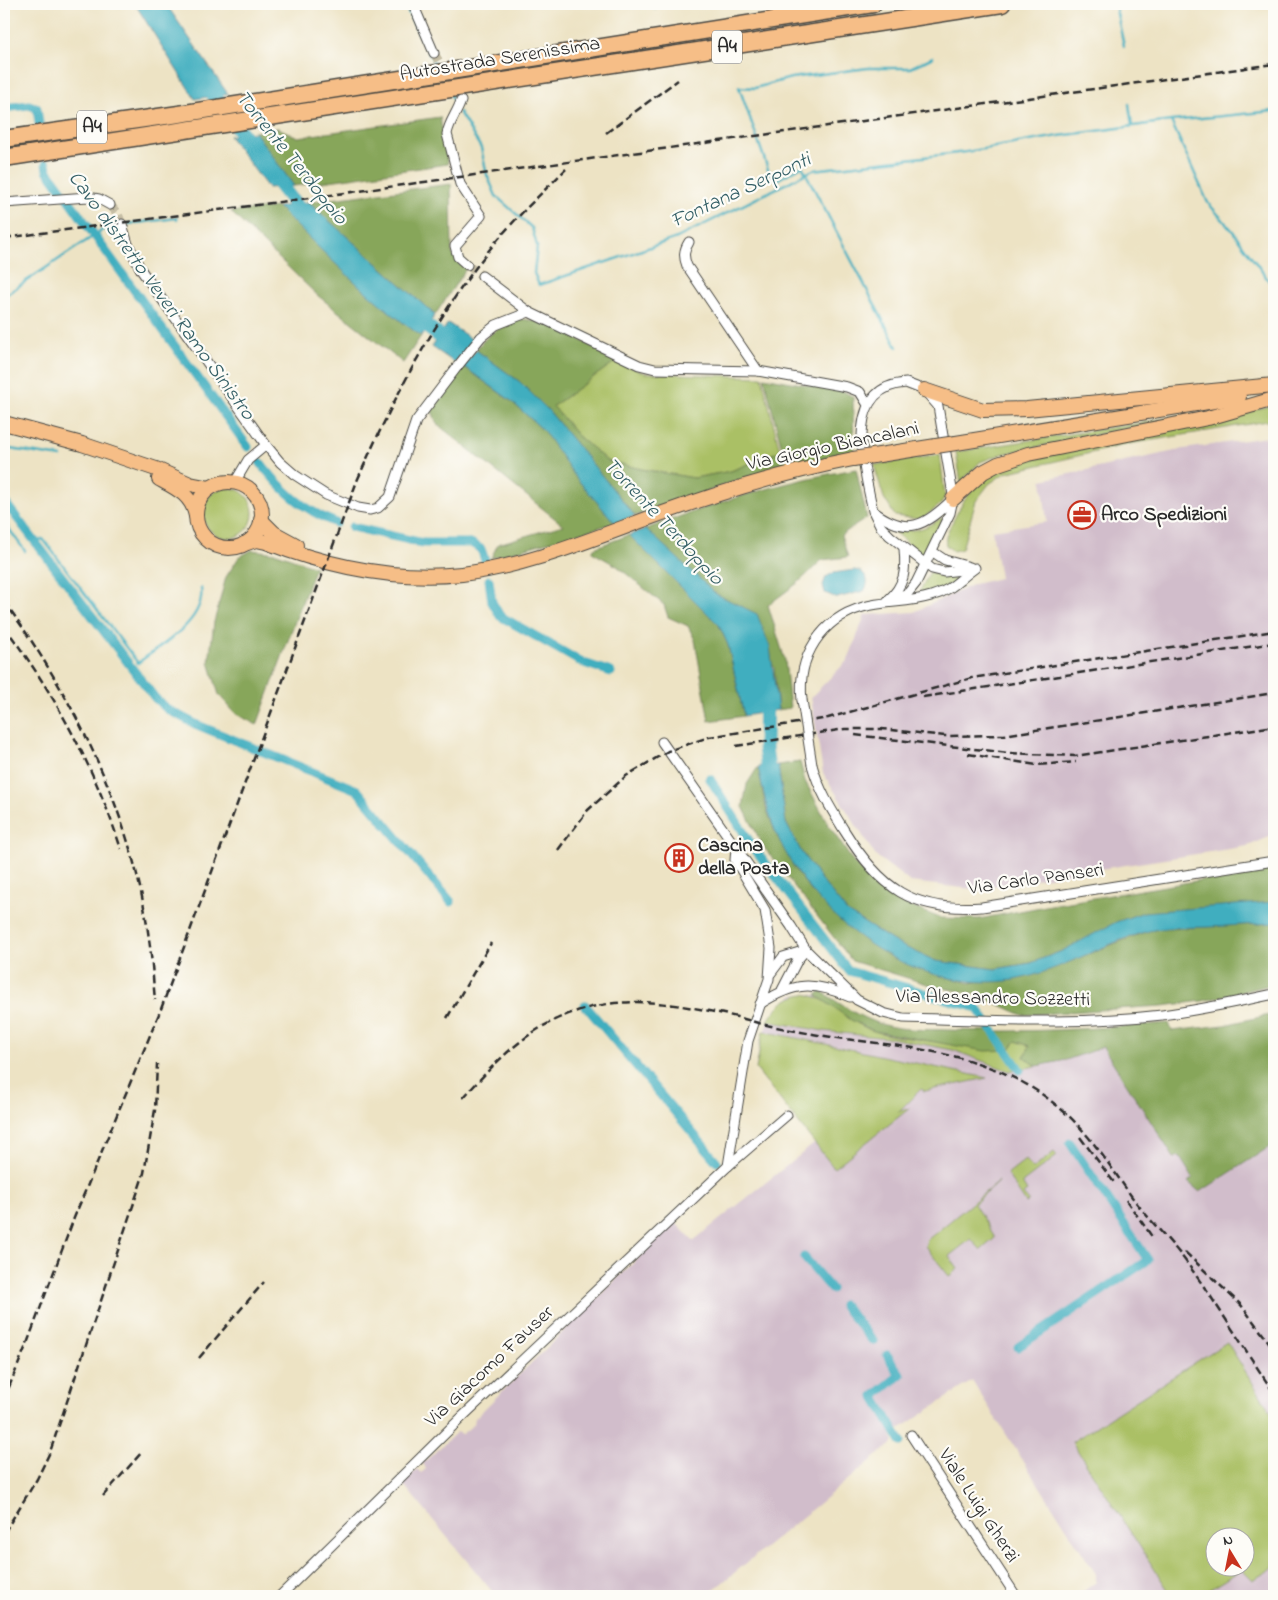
<svg xmlns="http://www.w3.org/2000/svg" width="1278" height="1600" font-family="'Indie Flower',sans-serif">
<style>
.industrial{fill:#d1bdcb;fill-rule:evenodd}
.green{fill:#aac065;stroke:#6a7648;fill-rule:evenodd}
.forest{fill:#87a65a;stroke:#596842}
.water{fill:#41aebf;stroke:#366c75}
.lines{fill:none;stroke-linecap:round;stroke-linejoin:round}
.stream{stroke:#41aebf;stroke-width:2.5}
.canal{stroke:#41aebf;stroke-width:9}
.river{stroke:#41aebf;stroke-width:15}
.minor-tunnel{stroke:#c6bea5;stroke-width:9;stroke-dasharray:9 4.5;stroke-linecap:butt}
.minor-casing{stroke:#484742;stroke-width:11}
.primary-casing{stroke:#484742;stroke-width:16}
.motorway-casing{stroke:#484742;stroke-width:19}
.minor{stroke:#fff;stroke-width:9}
.primary{stroke:#f6be87;stroke-width:14}
.motorway{stroke:#f6be87;stroke-width:16}
.rail{stroke:#2b2b2b;stroke-width:2.5;stroke-dasharray:8 4;stroke-linecap:butt}
.minor-bridge-casing{stroke:#484742;stroke-width:11;stroke-linecap:butt}
.primary-bridge-casing{stroke:#484742;stroke-width:16;stroke-linecap:butt}
.minor-bridge{stroke:#fff;stroke-width:9}
.primary-bridge{stroke:#f6be87;stroke-width:14}
.labels{text-anchor:middle;dominant-baseline:central;stroke-width:4.5;stroke-linejoin:round;paint-order:stroke}
.shield{fill:#fdfcf7;stroke:#6a6a68;stroke-width:1}
.shield-label{font-size:19px;font-weight:bold;fill:#2b2b2b}
.street-label{font-size:20px;fill:#2b2b2b;stroke:#fdfcf7}
.poi-label{font-size:20px;font-weight:bold;fill:#2b2b2b;stroke:#fdfcf7;text-anchor:start}
.water-label{font-size:21px;font-style:italic;fill:#345f66;stroke:#fdfcf7}
</style>
<rect width="100%" height="100%" fill="#fdfcf7"/>
<filter id="ink" filterUnits="userSpaceOnUse"><feTurbulence type="fractalNoise" baseFrequency=".02" numOctaves="2"/><feDisplacementMap in="SourceGraphic" scale="10" xChannelSelector="R" yChannelSelector="G"/><feConvolveMatrix kernelMatrix="1 2 1 2 8 2 1 2 1" color-interpolation-filters="sRGB"/></filter>
<filter id="wash" filterUnits="userSpaceOnUse"><feTurbulence type="fractalNoise" baseFrequency=".0096" numOctaves="4" result="noise"/><feDisplacementMap in="SourceGraphic" scale="20" xChannelSelector="R" yChannelSelector="G"/><feGaussianBlur stdDeviation="1.12" result="paint"/><feColorMatrix in="noise" values="0 0 0 0 0 0 0 0 0 0 0 0 0 0 0 0 0 1.4 0 .05"/><feComposite in="paint" operator="in"/></filter>
<g filter="url(#wash)">
<rect width="100%" height="100%" fill="#ede3c4"/>
<g class="industrial">
<polygon points="1274,436 1274,835 1248,846 972,889 910,882 875,855 823,773 811,697 848,660 865,615 914,612 974,584 1000,578 992,530 1047,522 1042,480 1184,449"/>
<path d="M804,994L816,995L874,1031L1151,1034L1224,1025L1274,1014V1596H1077L1096,1582V1574L972,1381L891,1435L894,1442L706,1596H496L403,1484L417,1469L421,1473L426,1469L423,1463L457,1432L462,1434L474,1424L475,1418L675,1222L693,1241L815,1143L756,1069L760,1041L775,1009L793,995ZM1216,1538H1246V1568H1216Z"/>
</g>
<g class="green">
<polygon points="616,361 645,373 762,377 780,451 731,471 694,478 641,469 607,461 577,435 553,406"/>
<path d="M1274,405V420L1129,444L1005,473L989,484L976,501L962,549L953,551L946,545C944,536 950,527 954,519C972,483 986,474 1024,461Z"/>
<polygon points="1191,415 1002,454 980,462 961,482 956,452"/>
<polygon points="940,455 945,496 941,504 926,516 917,519 895,516 884,498 874,465"/>
<circle cx="228" cy="513" r="25"/>
<path d="M941,518L943,519L924,556L894,532L895,528C914,533 925,529 941,518Z"/>
<polygon points="930,572 941,575 955,576 956,581 943,589 917,596"/>
<path d="M804,994C832,998 848,1023 874,1031C888,1036 903,1037 916,1039C947,1043 978,1047 1009,1050L1016,1041L1030,1046L1024,1057L1037,1066L1009,1071L953,1050L896,1039L823,1031L768,1021C777,1006 786,997 804,994Z"/>
<polygon points="763,1031 987,1078 925,1091 921,1089 898,1112 910,1108 834,1168 756,1069"/>
<polygon points="1054,1152 1057,1156 1022,1183 1027,1191 1023,1194 1029,1201 1026,1203 1007,1174 1025,1160 1033,1169"/>
<polygon points="999,1181 974,1204 995,1238 981,1250 971,1239 949,1256 958,1269 949,1276 925,1246 927,1240"/>
<path d="M1227,1342L1274,1417V1567L1253,1580L1242,1569L1199,1596H1172L1072,1442ZM1216,1538H1246V1568H1216Z"/>
</g>
<g class="forest">
<polygon points="440,117 448,164 294,186 255,132 278,128 298,137"/>
<polygon points="451,184 452,253 457,261 466,269 435,315 308,202"/>
<path d="M278,207C323,252 368,298 421,336L403,363L317,295L231,212Z"/>
<path d="M519,319C553,320 587,344 616,361L553,406L577,435L607,461L641,469L694,478L731,471L780,451L782,449L764,377L845,392L853,397L854,453L752,476L635,516L549,411L520,382L476,350C488,333 501,326 519,319Z"/>
<polygon points="463,366 512,402 544,431 577,479 615,523 491,558 498,544 563,525 437,424 432,411"/>
<path d="M856,469L867,518L841,535L848,557L822,560L799,582L768,605L785,660L790,708L778,710L774,667L734,604L716,594L699,580L646,529C714,503 784,481 856,469Z"/>
<polygon points="629,535 719,625 728,645 744,716 709,721 695,640 688,626 668,617 664,605 617,566 592,552 594,548"/>
<polygon points="252,550 277,553 315,567 257,725 236,714 219,695 209,662 214,622 226,577 239,557"/>
<polygon points="800,762 805,781 828,824 854,863 880,888 907,905 940,918 979,919 1051,905 1274,868 1274,902 1224,907 1062,951 1031,963 995,969 936,961 898,944 847,912 822,881 802,853 786,823 778,765"/>
<polygon points="758,767 766,808 776,834 796,871 811,891 889,956 932,973 970,983 1046,970 1150,930 1274,923 1274,984 1203,1001 1162,1006 1022,1015 975,994 937,987 852,961 763,846 743,807 747,784"/>
<path d="M821,991C839,1003 859,1018 881,1024C902,1031 926,1029 949,1030C1022,1033 1095,1029 1169,1023L1172,1031L1224,1025L1274,1014V1144L1200,1192L1188,1182L1193,1178L1179,1156L1174,1158L1103,1047L1066,1060L1037,1066L1024,1057L1030,1046L1016,1041L1009,1050L985,1051L874,1031L851,1020L816,995Z"/>
</g>
<g class="water">
<polygon points="135,4 166,4 228,94 195,99"/>
<polygon points="255,132 294,186 268,188 229,136"/>
<path d="M308,202L435,315L421,336C368,298 323,252 278,207Z"/>
<polygon points="448,323 473,340 455,363 432,347"/>
<polygon points="476,350 520,382 549,411 635,516 615,523 577,479 543,430 510,400 463,366"/>
<polygon points="646,529 716,594 757,614 770,647 778,710 744,716 728,645 719,625 629,535"/>
<path d="M854,570C866,571 871,581 864,591L837,598L825,593L823,585L826,577L833,573Z"/>
<path d="M778,765L786,823L802,853L822,881L847,912L898,944L936,961L995,969L1031,963L1062,951L1116,922L1144,912L1274,902V923C1253,924 1231,926 1210,927C1190,928 1169,926 1149,931C1104,942 1053,976 1006,981C909,991 814,920 776,833C767,812 763,790 758,767Z"/>
</g>
<g class="lines">
<g class="stream">
<polyline points="404,4 436,67"/>
<polyline points="654,4 655,8"/>
<polyline points="1116,9 1124,46"/>
<polyline points="450,94 456,105"/>
<polyline points="1129,104 1132,126"/>
<polyline points="459,112 481,148 487,175 496,196 532,228 537,246 534,273 539,285 677,238 813,170 966,152 1059,136 1171,121 1208,203 1232,230 1274,288"/>
<polyline points="1171,121 1274,111"/>
<polyline points="128,224 177,218 177,220"/>
<polyline points="4,296 107,227 112,226"/>
<polyline points="897,347 802,166 777,180 769,172 739,87 755,88 791,78 868,68 910,68 933,57"/>
<polyline points="4,448 61,457"/>
<polyline points="4,522 25,551"/>
<path d="M39,541L43,539L138,663C161,645 206,621 201,588"/>
</g>
<g class="canal">
<polyline points="4,108 29,105 37,108 39,123"/>
<path d="M46,164L47,170C114,263 181,355 248,447"/>
<path d="M260,462C281,490 304,510 336,523"/>
<polyline points="4,501 155,698 167,709 195,724 357,790 451,902"/>
<polyline points="352,527 423,543 471,543 481,549 485,560"/>
<polyline points="489,580 492,602 500,616 581,662 611,672"/>
<polyline points="710,779 753,847 849,971 977,1008 1020,1070"/>
<polyline points="585,1005 717,1162"/>
<polyline points="804,1257 831,1289"/>
<polyline points="843,1305 873,1341"/>
<polyline points="1018,1347 1148,1260 1070,1143"/>
<polyline points="887,1355 900,1375 874,1396 901,1442"/>
</g>
<g class="river">
<polyline points="204,81 253,149"/>
<polyline points="270,172 308,221"/>
<polyline points="410,314 456,348"/>
<polyline points="766,691 765,747 770,785"/>
</g>
</g>
</g>
<g filter="url(#ink)">
<g class="lines">
<g class="minor-tunnel">
<polyline points="434,53 446,74"/>
<polyline points="110,205 118,214 122,224"/>
<polyline points="467,265 482,276"/>
</g>
<defs>
<g id="minor">
<polyline points="413,4 434,53"/>
<path d="M461,101C457,113 449,122 447,134L460,184L481,216L455,246L458,257L467,265"/>
<polyline points="4,203 88,197 99,199 110,205"/>
<polyline points="122,224 128,244 141,270 266,445 280,462 295,475 326,495 358,508 370,510 378,508 390,497 416,421 457,367 481,337 496,325 529,312 639,365 655,369 758,371 847,387 860,392 868,405"/>
<path d="M689,242C684,250 683,256 687,266L758,371"/>
<polyline points="482,276 529,312"/>
<path d="M906,383L924,390L938,406L953,495V499C924,526 908,537 873,511C864,469 842,387 906,383Z"/>
<polyline points="235,482 248,460 266,445"/>
<polyline points="874,513 881,527 890,536 932,569 944,572 972,569"/>
<polyline points="933,552 945,560 970,567"/>
<polyline points="896,598 908,593 916,583 950,513 953,499"/>
<path d="M888,600C905,585 906,570 904,549"/>
<path d="M802,700C797,657 821,619 863,607C885,601 909,603 931,596C953,590 958,580 975,568"/>
<path d="M662,742L791,926L806,950L857,1000L883,1013L903,1018C989,1020 1076,1025 1162,1015C1200,1010 1237,1002 1274,994"/>
<path d="M812,765C819,790 831,809 844,830C880,888 912,912 982,907L1274,861"/>
<polyline points="771,973 783,957 806,950"/>
<polyline points="782,990 798,959 806,950"/>
<path d="M760,1004C794,982 813,981 850,997"/>
<polyline points="728,1166 787,1115"/>
<polyline points="911,1435 1016,1596"/>
<polyline points="280,1596 461,1418 728,1166 748,1041 769,979 771,948 765,910 735,860 736,848"/>
</g>
<g id="primary">
<polyline points="924,390 983,410 1027,409 1274,385"/>
<polyline points="4,423 82,444 156,469 190,484 210,488"/>
<polyline points="956,443 1239,397"/>
<polyline points="873,456 936,446"/>
<path d="M159,479C176,488 192,495 196,516"/>
<circle cx="229" cy="515" r="33"/>
<polyline points="953,499 983,472 998,464 1028,454 1208,418 1274,399"/>
<polyline points="261,520 274,533 296,545"/>
<path d="M244,544L256,540L266,542C327,566 396,581 462,574C530,566 596,537 660,514C724,491 786,472 853,459"/>
</g>
<g id="motorway">
<polyline points="4,139 179,114 873,4"/>
<polyline points="4,158 1002,4"/>
</g>
</defs>
<use href="#minor" class="minor-casing"/>
<use href="#primary" class="primary-casing"/>
<use href="#motorway" class="motorway-casing"/>
<use href="#minor" class="minor"/>
<use href="#primary" class="primary"/>
<use href="#motorway" class="motorway"/>
<g class="rail">
<polyline points="606,133 678,80"/>
<polyline points="4,238 280,202 1274,64"/>
<path d="M4,601C75,699 134,818 149,939C152,959 153,980 155,1000"/>
<path d="M4,626C55,694 95,768 121,849"/>
<polyline points="923,697 1274,643"/>
<polyline points="855,735 1009,753 1075,756 1274,726"/>
<polyline points="736,746 845,729 882,729 945,736 1004,735 1274,693"/>
<polyline points="968,754 1037,765 1076,762"/>
<polyline points="558,850 588,810 626,776 668,751 709,737 828,718 972,678 1274,631"/>
<polyline points="447,1018 491,943"/>
<path d="M463,1098C499,1058 534,1021 588,1008C637,995 688,1006 737,1017C749,1020 760,1024 771,1026C796,1031 821,1036 846,1039C917,1048 992,1055 1051,1101C1086,1127 1107,1162 1132,1197C1149,1220 1170,1240 1187,1263C1218,1305 1245,1350 1274,1393"/>
<polyline points="1080,1137 1116,1185"/>
<polyline points="1126,1200 1153,1238"/>
<polyline points="1185,1252 1241,1305 1274,1349"/>
<polyline points="199,1358 264,1282"/>
<path d="M4,1399L28,1341L74,1218L161,1009L357,481C393,399 434,320 490,249C513,220 540,195 566,169"/>
<polyline points="103,1496 142,1452"/>
<polyline points="4,1533 37,1479 50,1452 144,1173 155,1110 157,1064"/>
</g>
<defs>
<polyline id="minor-bridge" points="802,700 812,765"/>
<g id="primary-bridge">
<polyline points="936,446 956,443"/>
<polyline points="853,459 873,456"/>
</g>
</defs>
<use href="#minor-bridge" class="minor-bridge-casing"/>
<use href="#primary-bridge" class="primary-bridge-casing"/>
<use href="#minor-bridge" class="minor-bridge"/>
<use href="#primary-bridge" class="primary-bridge"/>
</g>
</g>
<defs>
<symbol id="office-ring" viewBox="-11 -11 22 22"><circle r="9.5" fill="#fdfcf7" stroke="#c8321e" stroke-width="1.5"/><path d="M-6-3h4V-5.5h4V-3h4V5H-6ZM-1-4.5V-3h2v-1.5ZM-6 0V1H6V0Z" fill="#c8321e"/></symbol>
<symbol id="building-ring" viewBox="-11 -11 22 22"><circle r="9.5" fill="#fdfcf7" stroke="#c8321e" stroke-width="1.5"/><path d="M-4-6H4V6H1V3H-1V6H-4ZM-2.5-4.3h1.7v1.8h-1.7ZM.8-4.3h1.7v1.8H.8ZM-2.5-1h1.7V.8h-1.7ZM.8-1h1.7V.8H.8Z" fill="#c8321e"/></symbol>
</defs>
<g fill-rule="evenodd">
<use href="#office-ring" x="1066" y="499" width="32" height="32"/>
<use href="#building-ring" x="663" y="842" width="32" height="32"/>
</g>
<g class="labels">
<g class="shield">
<rect x="712" y="30.5" width="30" height="33" rx="4"/>
<rect x="77" y="110.5" width="30" height="33" rx="4"/>
</g>
<g class="shield-label">
<text x="727" y="47">A4</text>
<text x="92" y="127">A4</text>
</g>
<g class="street-label">
<text transform="translate(500 60) rotate(-9)">Autostrada Serenissima</text>
<text transform="translate(833 447) rotate(-12)">Via Giorgio Biancalani</text>
<text transform="translate(1036 880) rotate(-8)">Via Carlo Panseri</text>
<text transform="translate(993 999) rotate(1)">Via Alessandro Sozzetti</text>
<text transform="translate(490 1367) rotate(-43)">Via Giacomo Fauser</text>
<text transform="translate(978 1506) rotate(57)">Viale Luigi Gherzi</text>
</g>
<g class="poi-label">
<text x="1101" y="515">Arco Spedizioni</text>
<text x="698" y="846">Cascina<tspan x="698" dy="23">della Posta</tspan></text>
</g>
<g class="water-label">
<text transform="translate(291 158) rotate(51)">Torrente Terdoppio</text>
<text transform="translate(741 191) rotate(-25)">Fontana Serponti</text>
<text transform="translate(161 296) rotate(54)">Cavo distretto Veveri Ramo Sinistro</text>
<text transform="translate(663 522) rotate(47)">Torrente Terdoppio</text>
</g>
</g>
<rect width="1278" height="1600" fill="none" stroke="#fdfcf7" stroke-width="20"/>
<g transform="translate(1230 1552) rotate(350)"><circle r="24" fill="#fdfcf7" stroke="#a9a8a5"/>
<path d="M0-4L9 19L0 12L-9 19Z" fill="#c8321e"/>
<text y="-8" font-size="14" font-weight="bold" text-anchor="middle" fill="#2b2b2b">N</text>
</g>
</svg>
